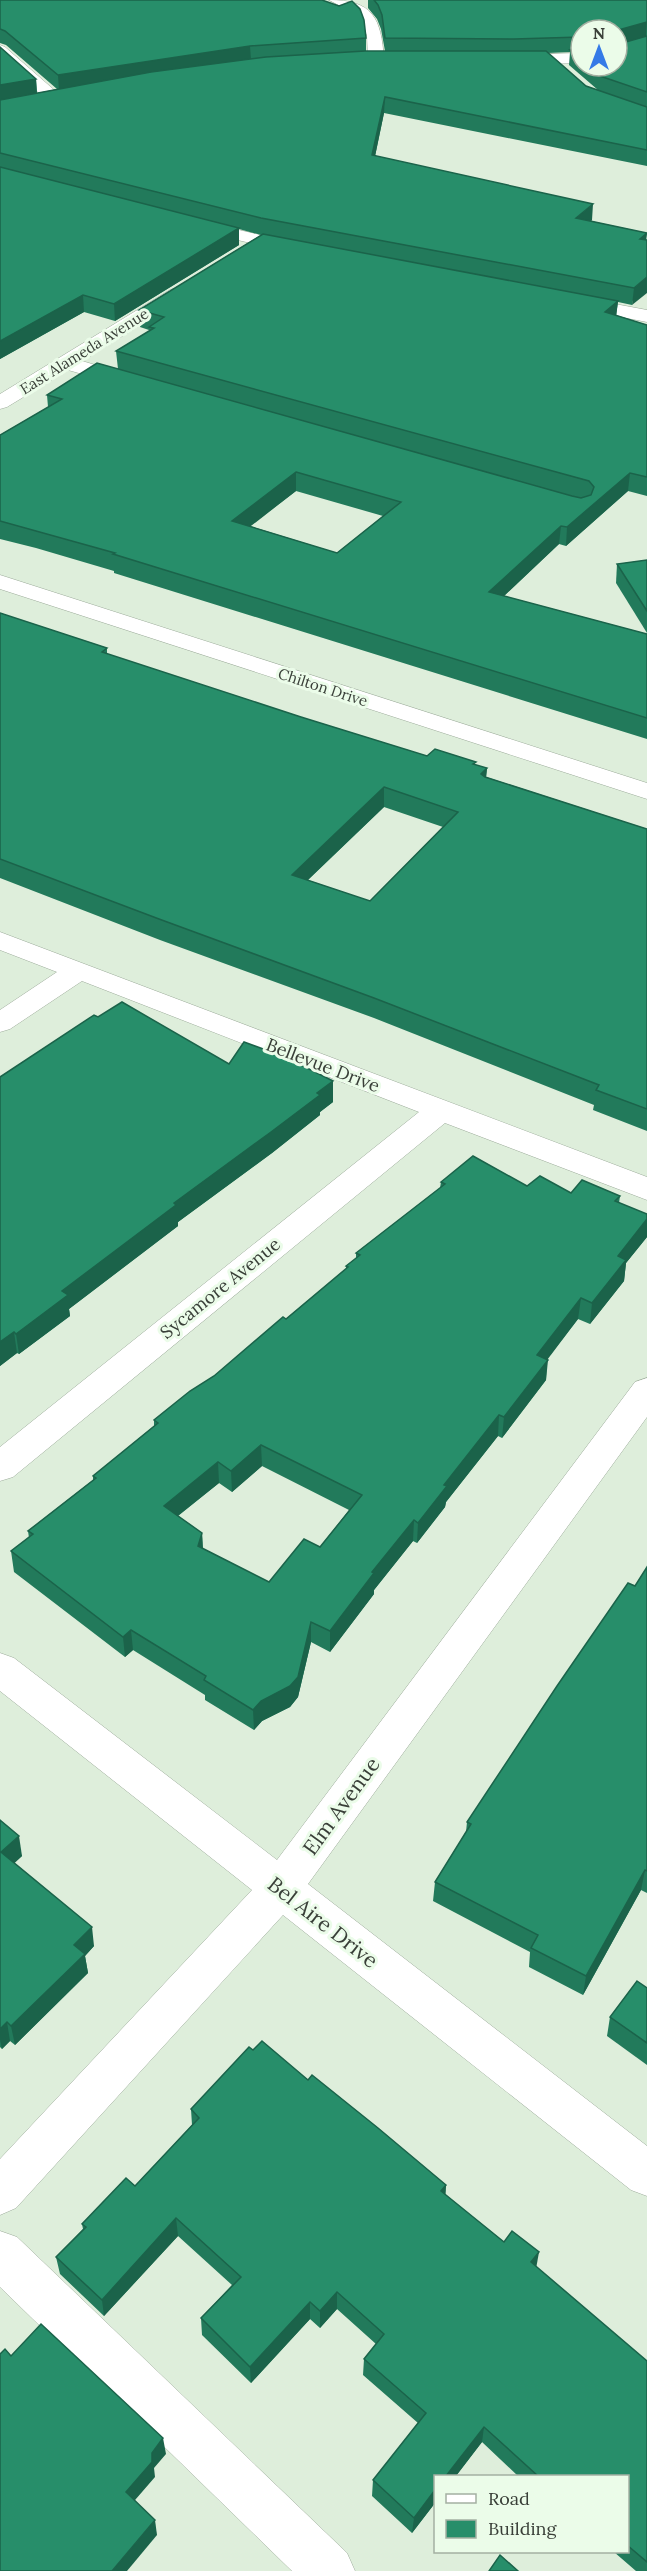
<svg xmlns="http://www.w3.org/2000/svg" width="647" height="2571" font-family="Lora,serif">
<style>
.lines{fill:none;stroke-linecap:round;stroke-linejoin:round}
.minor-casing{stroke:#9cab9a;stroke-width:1}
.minor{fill:#fff;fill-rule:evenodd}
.wall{fill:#227a5b;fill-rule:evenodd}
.shaded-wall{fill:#1b634a}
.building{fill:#278e6a;stroke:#1b634a;stroke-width:1.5;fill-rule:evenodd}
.labels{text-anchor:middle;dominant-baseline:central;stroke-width:6;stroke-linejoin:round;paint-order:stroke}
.far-street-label{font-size:15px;fill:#393f38;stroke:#ebfce9}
.street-label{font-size:18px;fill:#393f38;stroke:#ebfce9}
.near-street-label{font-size:21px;fill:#393f38;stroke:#ebfce9}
</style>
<rect width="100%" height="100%" fill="#deeedb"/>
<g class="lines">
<defs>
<g id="minor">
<path d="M329,0C373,0 381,18 384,59L381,62H371L368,59L367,36L362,21L352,12Z"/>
<polygon points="0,45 5,47 61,96 63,99 61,102 49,102 0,58"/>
<polygon points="581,53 581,63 511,65 503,60 511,55"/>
<polygon points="196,220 304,245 307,249 304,253 298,254 190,229 187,225 190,221"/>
<polygon points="177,288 184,290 186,294 184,298 82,361 139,378 142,382 139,386 132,388 68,370 7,407 0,409 0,394 170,290"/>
<polygon points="572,296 647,310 647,322 565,306 563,302 565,298"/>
<polygon points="0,575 647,783 647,799 0,589"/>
<polygon points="0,932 647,1177 647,1200 445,1123 13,1477 0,1481 0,1447 419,1112 82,981 10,1029 0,1032 0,1010 57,972 0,950"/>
<polygon points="647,1378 647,1417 308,1884 647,2146 647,2196 631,2190 283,1915 16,2208 0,2215 0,2159 252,1890 0,1691 0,1653 14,1658 277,1860 635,1382"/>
<polygon points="0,2231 17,2237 347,2553 355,2571 292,2571 0,2287"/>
</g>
</defs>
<use href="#minor" class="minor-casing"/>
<use href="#minor" class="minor"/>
</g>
<g class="wall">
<path d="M0,0L366,38V51H385L381,29L377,19L368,8V0H647V166L384,113L375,156L592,220L591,221L647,233L632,305L618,302L616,315L647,325V496L628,491L566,546L559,544L504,596L647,634V739L114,573V571L36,548L0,539V435L48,407L47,395L118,369L116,351L149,331V330L140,327L139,310L261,235L239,229V245L115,321L84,312L0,359V47L36,79L37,93L57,89L6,45L0,43ZM581,30L617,66H581ZM570,52L569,65L598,90L586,86L548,53ZM296,491L383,516L337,553L250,526Z"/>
<polygon points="647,560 647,633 616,583 617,564"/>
<path d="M0,613L107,648V654L301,717L427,756L475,765L487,768L486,777L647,829V1131L593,1110L594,1105L374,1018L160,940L0,878ZM384,807L443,827L370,901L308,880Z"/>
<polygon points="98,1017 229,1064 333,1081 333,1102 320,1112 320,1115 272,1153 178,1222 178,1226 69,1309 70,1316 19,1354 17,1353 0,1366 0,1077"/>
<path d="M441,1182L527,1186L571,1193L620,1196L619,1203L647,1237L626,1263L624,1281L590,1324L578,1319L547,1359L546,1380L502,1438L498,1436L446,1502L445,1507L417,1543L413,1541L374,1590V1594L330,1652L311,1642L298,1697L290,1707L262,1721L254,1730L205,1700V1695L133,1650L125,1657L14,1572L11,1551L29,1538L28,1531L93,1480V1476L154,1426V1420L214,1376L286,1319L346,1269V1266L356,1258V1253L440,1188ZM262,1466L349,1510L320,1547L269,1582L203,1549L202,1533L178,1516L219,1483L232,1492Z"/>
<polygon points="647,1567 647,1893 641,1890 583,1995 529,1967 530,1952 433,1901 435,1882 466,1832 467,1822 635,1586"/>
<polygon points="0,1820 22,1856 14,1863 94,1946 85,1956 88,1973 15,2045 10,2041 2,2049 0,2047"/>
<polygon points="647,1988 647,2065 607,2036 610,2017"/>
<polygon points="308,2080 446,2185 445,2195 504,2242 536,2267 647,2361 647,2571 636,2571 614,2552 627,2552 627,2476 518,2476 482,2442 412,2533 372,2496 373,2480 418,2423 363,2375 364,2359 376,2344 337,2309 320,2328 310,2319 251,2383 202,2335 201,2318 232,2285 178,2236 104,2316 60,2274 56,2257 83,2229 82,2224 135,2186 192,2125 191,2109"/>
</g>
<g class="shaded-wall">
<polygon points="647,22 646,37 617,45 618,30"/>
<polygon points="250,46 251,60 59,91 58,75"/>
<polygon points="36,79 37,95 0,101 0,85"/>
<polygon points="385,97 384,113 372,171 372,155"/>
<polygon points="593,204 592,220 575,234 576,218"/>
<polygon points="239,228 239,245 115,321 114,304"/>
<polygon points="647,233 645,250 640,239"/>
<polygon points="647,277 647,293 632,305 634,288"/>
<polygon points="83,295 84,312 0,359 0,341"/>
<polygon points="618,301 616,318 605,312"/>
<polygon points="296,472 296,491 233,540 232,521"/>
<polygon points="630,473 628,491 566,546 567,527"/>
<polygon points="561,526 559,544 488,611 489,592"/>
<polygon points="487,768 485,788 481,774"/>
<polygon points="384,787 384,807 292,895 292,875"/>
<polygon points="333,1081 333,1102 320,1112 320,1115 272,1153 178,1222 178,1226 69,1309 70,1316 19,1354 16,1334 62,1291 174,1203"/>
<polygon points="647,1219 647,1237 626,1263 624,1281 590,1324 592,1303 618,1256"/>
<polygon points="581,1298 578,1319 535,1376 537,1355"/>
<polygon points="14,1332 17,1353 0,1366 0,1342"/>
<polygon points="548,1360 546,1380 502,1438 504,1417"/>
<polygon points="499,1415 498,1436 446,1502 445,1507 417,1543 418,1523 444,1485"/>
<polygon points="261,1445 262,1466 232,1492 231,1471"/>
<polygon points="218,1462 219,1483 165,1526 164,1506"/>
<polygon points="414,1520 413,1541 374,1590 374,1594 330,1652 330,1631 372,1572"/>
<polygon points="202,1533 203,1554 198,1546"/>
<polygon points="311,1622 311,1642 298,1697 290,1707 262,1721 254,1730 253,1710"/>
<polygon points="131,1630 133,1650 125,1657 123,1637"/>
<polygon points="19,1836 22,1856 5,1872 1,1852"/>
<polygon points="645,1870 641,1890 583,1995 586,1976"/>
<polygon points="92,1927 94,1946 85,1956 88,1973 15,2045 11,2026 74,1945"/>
<polygon points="7,2022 10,2041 2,2049 0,2040 0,2029"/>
<polygon points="446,2185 445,2203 441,2191"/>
<polygon points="176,2218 178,2236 104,2316 102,2300"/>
<polygon points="539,2252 536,2269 531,2262"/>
<polygon points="337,2292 337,2309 320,2328 320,2311"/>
<polygon points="310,2302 310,2319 251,2383 250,2367"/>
<polygon points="484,2427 482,2442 456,2476 446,2476"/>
<polygon points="163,2438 166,2454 154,2468 155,2477 129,2507 126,2492 152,2453"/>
<polygon points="435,2490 435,2503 412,2533 414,2518"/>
<polygon points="155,2520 157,2535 127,2571 112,2571"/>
</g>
<g class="building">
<polygon points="0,0 322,0 339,6 352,1 360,9 364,20 366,38 250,46 58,75 5,31 0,29"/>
<polygon points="374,0 647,0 647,22 618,30 617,35 617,30 581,30 581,37 514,39 385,38 382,15 378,5"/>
<polygon points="647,36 647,92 600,76 589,66 617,66 617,43 619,44"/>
<polygon points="0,47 36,79 0,85"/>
<polygon points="570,50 581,50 581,60"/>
<polygon points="365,51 546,51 586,86 647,107 647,150 385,97 372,155 593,204 576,218 647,233 640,239 647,240 647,277 634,288 261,218 0,153 0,100 151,72 266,57"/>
<polygon points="0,167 239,228 114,304 83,295 0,341"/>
<path d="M263,234L618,301L605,312L647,325V477L630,473L567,527L561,526L489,592L647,634V718L113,554L115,553L0,521V435L62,399L47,395L97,363L572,496L581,498L591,495L594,487L589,481L116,351L154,328L149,327L164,317L139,310ZM296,472L401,502L337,553L232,521Z"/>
<polygon points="647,560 647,611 617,564"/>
<path d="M0,613L107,648L102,652L301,717L427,756L435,749L476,762L473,764L487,768L481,774L485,777L647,829V1109L596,1090L599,1085L374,998L159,919L0,859ZM384,787L458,812L370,901L292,875Z"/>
<polygon points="122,1002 229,1064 244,1042 285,1057 333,1081 317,1093 320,1095 271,1132 174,1203 176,1205 62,1291 68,1295 16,1334 14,1332 0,1342 0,1077 94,1015 98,1017"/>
<path d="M473,1156L527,1186L540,1176L571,1193L582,1180L620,1196L615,1201L647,1214V1219L618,1256L626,1260L592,1303L581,1298L537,1355L548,1360L504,1417L499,1415L444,1485L447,1486L418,1523L414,1520L372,1572L374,1573L330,1631L311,1622L298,1677L290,1686L261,1701L253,1710L204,1680L206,1676L131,1630L123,1637L11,1551L33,1534L28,1531L96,1478L93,1476L158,1423L154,1420L190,1391L214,1376L283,1317L286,1319L348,1267L346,1266L360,1255L356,1253L445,1184L441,1182ZM261,1445L362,1495L320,1547L304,1539L269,1582L198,1546L202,1533L164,1506L218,1462L231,1471Z"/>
<polygon points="647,1567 647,1871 645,1870 586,1976 531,1948 538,1935 435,1882 471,1824 467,1822 557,1686 628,1583 635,1586"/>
<polygon points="0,1820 19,1836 1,1852 92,1927 74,1945 85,1954 11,2026 7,2022 0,2029"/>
<polygon points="637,1981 647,1988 647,2043 610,2017"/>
<polygon points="262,2041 308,2080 312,2075 378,2128 446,2185 441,2191 504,2242 512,2231 539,2252 531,2262 647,2361 647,2562 627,2545 627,2476 538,2476 484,2427 446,2476 435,2476 435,2490 414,2518 373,2480 426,2413 364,2359 384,2334 337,2292 320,2311 310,2302 250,2367 201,2318 241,2277 176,2218 102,2300 56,2257 86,2227 82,2224 126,2178 135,2186 199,2118 191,2109 249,2047 253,2050"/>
<polygon points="41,2324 163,2438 152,2453 152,2462 126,2492 155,2520 112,2571 0,2571 0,2354 5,2349 11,2356"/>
<polygon points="500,2555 518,2571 489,2571"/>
</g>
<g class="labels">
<g class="far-street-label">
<text transform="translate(84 351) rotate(-32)">East Alameda Avenue</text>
<text transform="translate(323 687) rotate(18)">Chilton Drive</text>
</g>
<g class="street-label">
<text transform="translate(323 1065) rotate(21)">Bellevue Drive</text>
<text transform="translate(220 1288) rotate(-39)">Sycamore Avenue</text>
</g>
<g class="near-street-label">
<text transform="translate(341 1806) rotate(-54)">Elm Avenue</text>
<text transform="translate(323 1922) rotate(38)">Bel Aire Drive</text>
</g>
</g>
<rect x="434" y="2475" width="195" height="78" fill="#ebfce9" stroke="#a4b0a2" stroke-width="1.5"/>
<rect x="446" y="2494" width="30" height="9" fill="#ffffff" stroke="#a4b0a2" stroke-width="1.5"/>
<text x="488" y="2505" font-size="18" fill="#393f38">Road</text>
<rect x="446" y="2520" width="30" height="18" fill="#278e6a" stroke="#a4b0a2" stroke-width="1.5"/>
<text x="488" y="2535" font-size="18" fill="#393f38">Building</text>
<g transform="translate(599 48)"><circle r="28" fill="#ebfce9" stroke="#a4b0a2" stroke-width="1.5"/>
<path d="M0-4.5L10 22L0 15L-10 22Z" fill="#347ae7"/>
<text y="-9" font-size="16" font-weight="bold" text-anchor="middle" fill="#393f38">N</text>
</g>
</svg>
